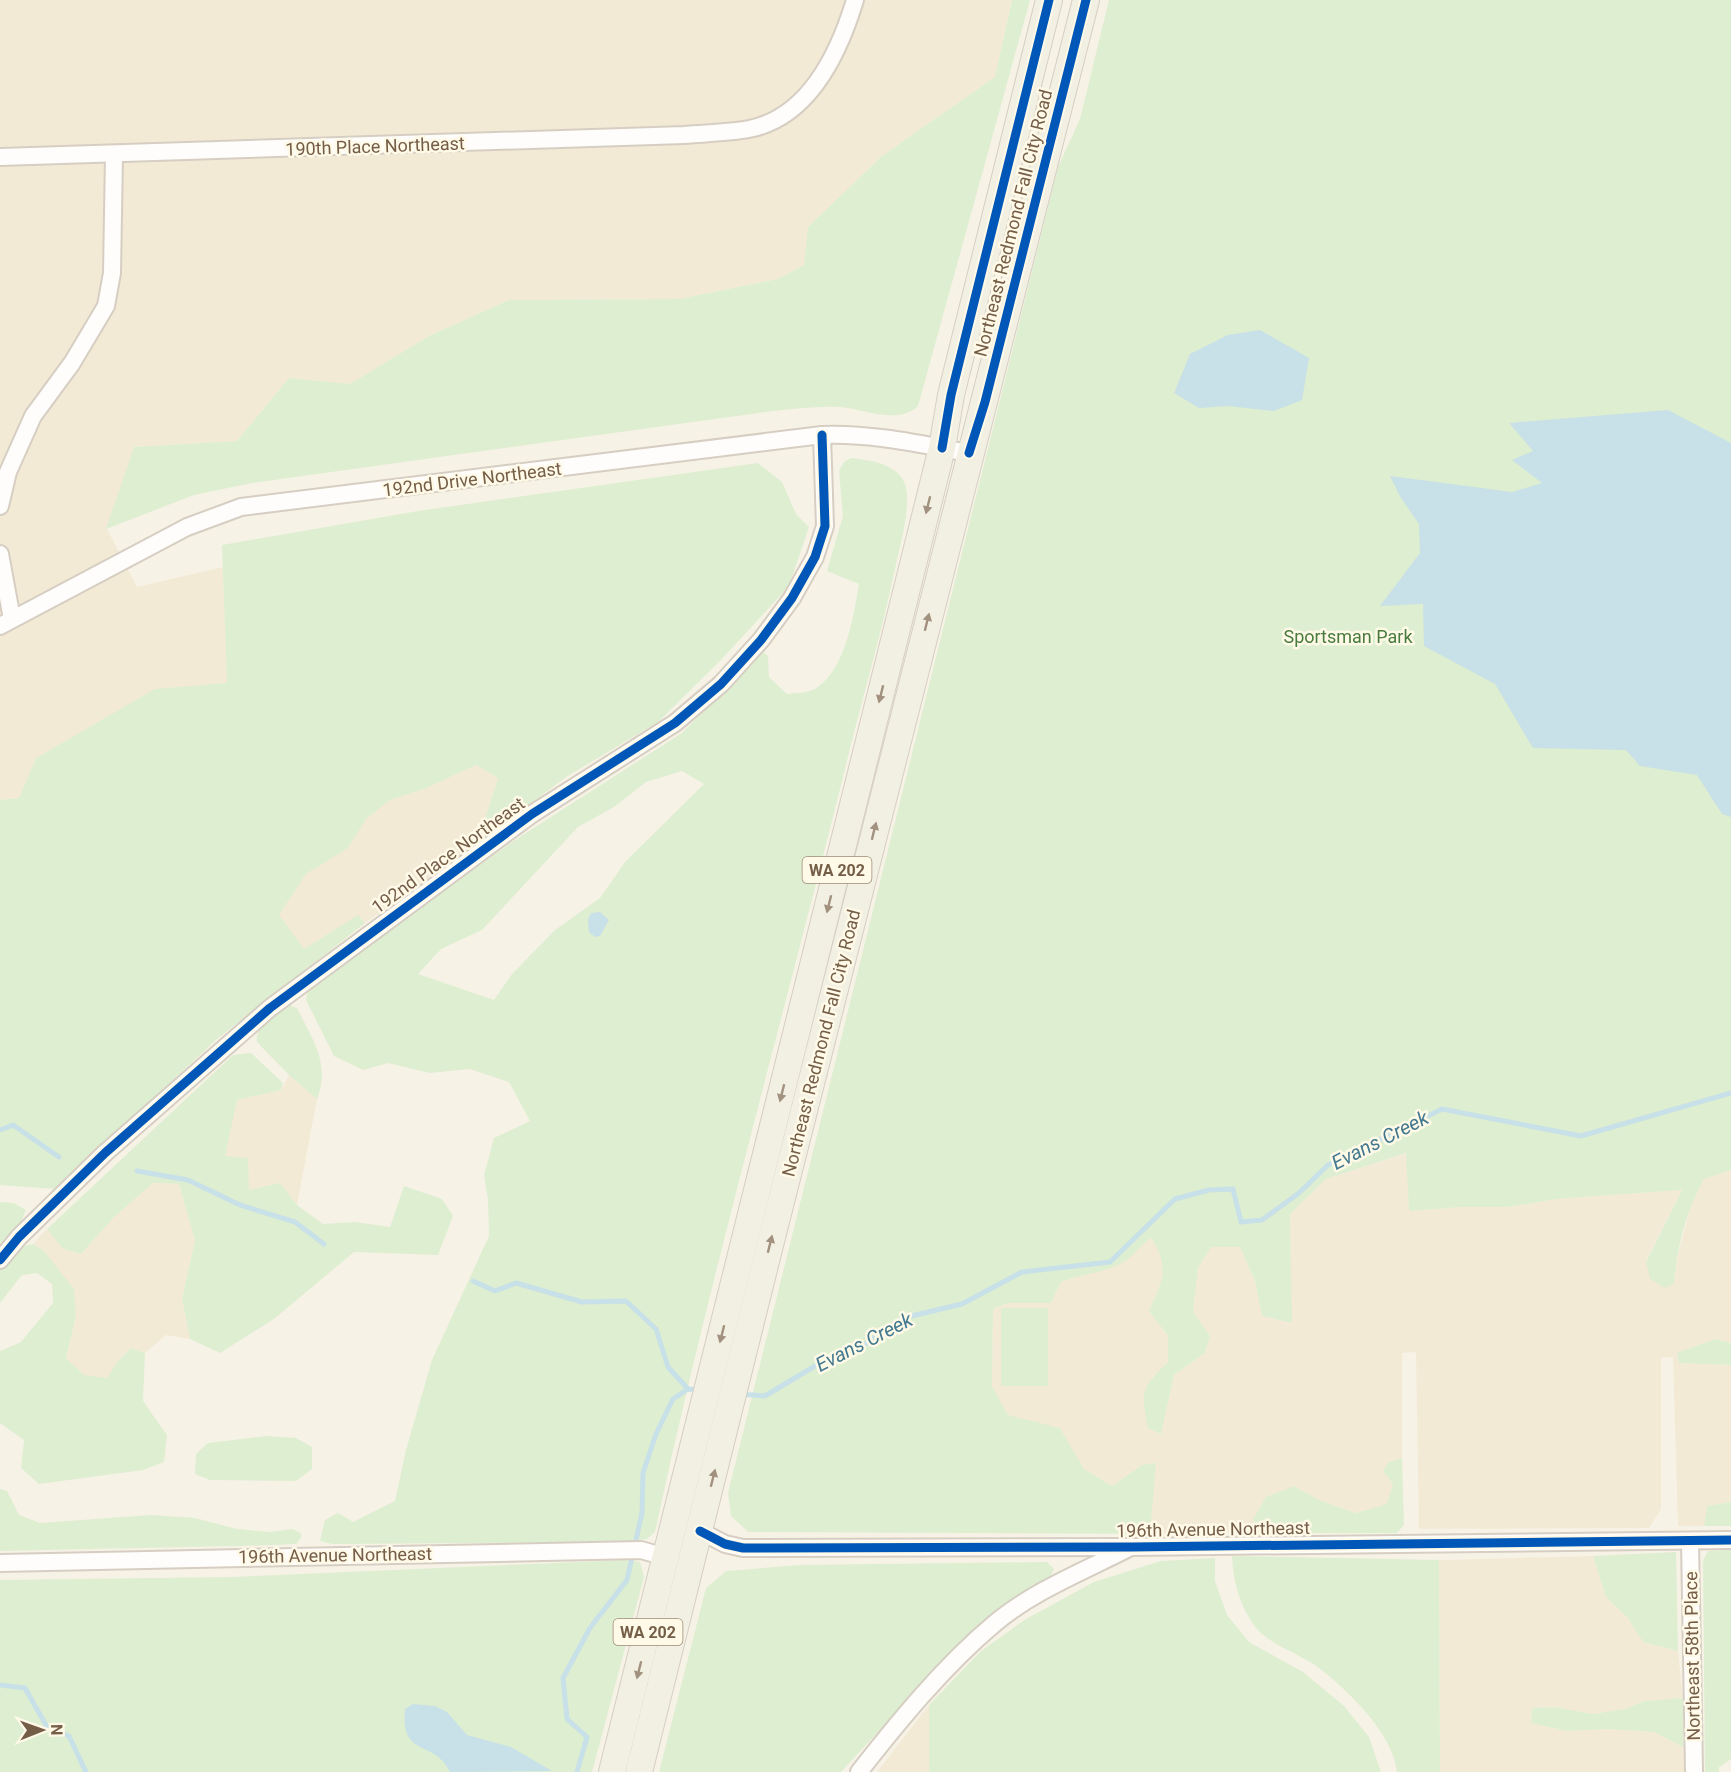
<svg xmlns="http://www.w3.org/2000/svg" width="1731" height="1772" font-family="Roboto,sans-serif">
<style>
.residential{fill:#f3ead6}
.green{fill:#deeed1;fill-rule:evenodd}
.water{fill:#c8e0e7}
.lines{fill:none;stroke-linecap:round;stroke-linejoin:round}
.stream{stroke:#c8e0e7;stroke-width:5}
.street-casing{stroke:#d6cec2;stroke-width:20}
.primary-casing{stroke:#d5cec4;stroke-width:28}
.street{stroke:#fefdfb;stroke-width:16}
.primary{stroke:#f2efe3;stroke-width:26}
.cycleway-casing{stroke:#fff9e7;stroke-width:13}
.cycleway{stroke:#0057b8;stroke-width:9}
.oneway{fill:#a1917e}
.labels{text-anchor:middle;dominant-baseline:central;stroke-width:5;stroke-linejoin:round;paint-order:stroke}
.shield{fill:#fff9e7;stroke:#9e8c77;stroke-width:1.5}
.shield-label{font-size:16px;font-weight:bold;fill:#755e47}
.street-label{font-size:18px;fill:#755e47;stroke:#fff9e7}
.park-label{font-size:18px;fill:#487b3e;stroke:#fff9e7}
.water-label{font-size:20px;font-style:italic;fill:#427890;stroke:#fff9e7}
</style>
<rect width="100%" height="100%" fill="#f7f2e6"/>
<g class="residential">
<polygon points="0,0 1012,0 995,77 882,156 808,227 805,265 778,279 679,299 509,300 429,336 350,384 289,378 237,441 135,447 107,529 137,587 223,567 227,683 155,690 36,758 19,798 0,800"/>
<polygon points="476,765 498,778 484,822 490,834 365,923 358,916 304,950 279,915 306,874 348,848 365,819 390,800 421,790"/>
<polygon points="289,1075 317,1099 297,1205 280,1183 249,1191 224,1156 237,1100 281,1090"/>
<polygon points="1407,1153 1409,1211 1462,1207 1508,1207 1557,1199 1682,1190 1646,1261 1674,1283 1677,1258 1692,1201 1704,1179 1731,1170 1731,1343 1715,1339 1679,1363 1731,1365 1731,1502 1708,1506 1704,1526 1678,1526 1673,1357 1661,1358 1661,1509 1649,1528 1419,1529 1416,1352 1402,1353 1402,1458 1389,1462 1393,1484 1388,1504 1356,1513 1321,1501 1294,1486 1253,1519 1258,1533 1150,1534 1155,1463 1142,1465 1112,1486 1084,1469 1060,1428 1008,1416 992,1386 993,1309 1008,1303 1051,1303 1061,1282 1126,1261 1150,1237 1163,1256 1163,1281 1149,1311 1168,1336 1168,1362 1151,1379 1161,1434 1174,1375 1205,1353 1210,1336 1193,1312 1198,1268 1211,1246 1240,1247 1255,1281 1262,1316 1291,1323 1290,1214 1326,1179"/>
<polygon points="153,1183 179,1184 195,1241 182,1298 190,1339 166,1335 145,1353 131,1348 118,1361 107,1378 84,1376 66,1358 76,1315 44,1251 33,1244 47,1229 63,1249 81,1254 114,1217"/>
<polygon points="1593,1556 1606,1597 1627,1617 1643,1642 1678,1651 1683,1698 1644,1701 1626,1709 1592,1714 1555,1707 1532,1708 1531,1723 1566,1731 1608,1729 1654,1732 1683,1747 1684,1772 1440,1772 1439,1560"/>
<polygon points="929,1705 929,1772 877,1772"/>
</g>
<g class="green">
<path d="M1012,0H1030L918,406C897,426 864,408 838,407C817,406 795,409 773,411L252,483L194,495L106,529L134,447L237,441L289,378L350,384L429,336L509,300L679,299L778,279L804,265L808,227L882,156L995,77Z"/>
<path d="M1109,0H1731V1170L1704,1179C1686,1211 1677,1247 1674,1284L1665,1288L1650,1279L1646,1262L1682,1190L1557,1199L1508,1207H1462L1409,1211L1406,1153L1326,1179L1290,1214L1292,1323L1262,1316L1255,1281L1240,1247H1211L1198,1268L1193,1312L1210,1336L1205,1353L1174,1375L1161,1434L1148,1428C1141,1391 1140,1389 1168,1362V1336L1149,1311C1163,1280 1170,1267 1151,1238C1142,1244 1135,1254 1127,1260C1110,1272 1081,1274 1061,1282L1051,1303H1008L993,1309L992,1386L1008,1415L1060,1428L1084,1469L1112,1486L1142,1465L1156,1463L1150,1534L748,1532L731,1516L728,1493L1058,167L1080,119Z"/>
<path d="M851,458C875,461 906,465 907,495C908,519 900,546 895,569C881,636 861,702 845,769C782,1023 710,1276 655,1532L647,1539L622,1542L332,1544L320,1541L325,1520L338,1513L353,1522L395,1501L406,1450L432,1360L489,1236L488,1200L484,1175L494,1138L530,1121L509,1082L470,1069L430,1073L388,1063L363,1070L334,1056L306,1000L309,986L515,840L682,733L763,652L768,656L769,677L787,694C795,693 808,693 815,689C846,669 853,618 859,584L827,571L843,516L839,471L844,462ZM682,771L704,784L625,862L600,898L555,930L512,974L494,1000L418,974L441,949L482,930L578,827L614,807L646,782Z"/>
<polygon points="758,463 782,482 796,514 809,527 789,586 721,660 658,722 566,777 490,834 484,822 498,778 476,765 424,789 390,800 366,819 348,848 306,874 279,915 304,949 358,915 365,923 217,1039 55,1189 0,1185 0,800 19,798 36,758 155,689 227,683 222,545 418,511"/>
<path d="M288,1005L297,1008C312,1039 331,1063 317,1099L289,1075L257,1042C254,1025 276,1015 288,1005Z"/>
<polygon points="251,1053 283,1083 281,1090 237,1100 225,1156 248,1158 249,1190 280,1183 297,1205 323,1224 355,1222 390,1227 404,1186 442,1199 453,1216 438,1255 354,1252 274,1319 220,1353 190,1339 182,1298 195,1241 179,1184 153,1183 114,1217 81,1254 63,1249 47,1229 233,1055"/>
<polygon points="0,1202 14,1203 26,1210 20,1224 0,1243"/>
<polygon points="33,1244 44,1251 74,1289 76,1315 66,1358 84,1375 107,1378 118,1361 131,1348 145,1353 143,1401 167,1435 164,1462 143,1470 39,1484 21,1468 24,1440 0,1423 0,1351 21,1342 53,1303 52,1284 37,1273 22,1275 0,1303 0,1269 19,1247"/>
<rect x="1001" y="1308" width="47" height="78"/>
<polygon points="1715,1339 1731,1343 1731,1365 1679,1363 1677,1353"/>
<polygon points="266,1436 296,1438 312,1447 312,1469 296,1481 210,1480 195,1474 196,1454 208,1443"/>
<polygon points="1402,1458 1404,1525 1397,1533 1258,1533 1253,1519 1266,1497 1294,1486 1321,1501 1356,1513 1387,1504 1393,1484 1383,1471 1389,1462"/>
<polygon points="0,1489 7,1491 19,1515 40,1523 151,1515 195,1518 237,1529 271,1532 292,1529 301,1533 301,1538 296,1544 275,1545 0,1551"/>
<polygon points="1731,1502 1731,1526 1704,1526 1707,1506"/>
<polygon points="1731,1550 1731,1759 1719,1767 1719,1772 1705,1772 1703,1561 1708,1551"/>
<polygon points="1676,1552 1678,1651 1643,1642 1627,1617 1606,1597 1593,1556"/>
<path d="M1232,1556L1439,1560L1440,1772H1397C1394,1734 1345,1687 1315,1665C1299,1654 1268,1643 1256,1628C1240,1607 1233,1582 1232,1556Z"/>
<polygon points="1215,1558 1215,1581 1227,1615 1249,1642 1303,1672 1344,1706 1369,1737 1381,1772 929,1772 929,1705 981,1651 1026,1619 1094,1582 1161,1561"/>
<polygon points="625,1560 640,1562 644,1577 592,1772 0,1772 0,1580 232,1577"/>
<polygon points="1047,1562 1054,1569 1049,1579 1008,1602 964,1639 841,1772 659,1772 706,1588 726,1571 799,1565"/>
<polygon points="1683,1698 1683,1747 1654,1732 1608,1729 1566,1731 1531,1723 1532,1708 1555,1707 1592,1714 1626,1709 1644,1701"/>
</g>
<g class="water">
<polygon points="1260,330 1309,358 1302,400 1274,411 1227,406 1199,408 1174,393 1190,354 1228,335"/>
<polygon points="1668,410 1731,443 1731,817 1722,814 1697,775 1640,766 1626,750 1533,748 1495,684 1424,646 1423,604 1380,606 1420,553 1419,524 1401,498 1390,476 1512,492 1542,483 1512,460 1533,451 1509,423"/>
<polygon points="600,912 609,920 600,936 595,937 589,932 588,920 591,913"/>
<path d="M413,1704L435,1706L447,1712L467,1735L511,1747L552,1771L450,1772C435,1739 400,1759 405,1709Z"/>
</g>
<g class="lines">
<g class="stream">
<polyline points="0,1130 13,1125 59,1157"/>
<polyline points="137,1171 188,1180 240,1205 295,1222 324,1244"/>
<polyline points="473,1281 495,1291 516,1283 582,1302 626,1301 656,1329 668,1367 688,1389"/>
<polyline points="741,1394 765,1396 820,1363 865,1344 903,1318 962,1304 1022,1272 1110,1262 1175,1199 1209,1190 1233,1189 1241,1222 1262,1220 1299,1193 1328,1165 1442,1109 1581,1136 1731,1093"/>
<polyline points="0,1685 25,1688 47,1727 69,1736 86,1772"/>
<polyline points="577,1772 587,1737 567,1719 563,1678 590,1628 627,1580 642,1513 643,1473 656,1434 673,1399 688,1389 699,1390"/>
</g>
<defs>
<g id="street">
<path d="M0,157L684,135C705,133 728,133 749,129C810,117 839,53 855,0"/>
<polyline points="0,506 8,472 33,416 72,363 106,306 112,273 114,155"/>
<polyline points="0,554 12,619"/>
<path d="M0,626L187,527L241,507L822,435C871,433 920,444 969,453"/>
<polyline points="0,1260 19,1237 105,1153 270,1008 532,814 675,723 721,684 761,640 792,598 815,557 825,526 822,435"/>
<polyline points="700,1531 725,1544 743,1548 1132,1547 1731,1540"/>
<polyline points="1690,1541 1694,1772"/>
<polyline points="0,1563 641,1550 655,1554 666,1564"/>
<path d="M859,1772C899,1721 944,1666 994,1624C1033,1591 1084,1571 1129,1548"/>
</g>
<g id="primary">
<polyline points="612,1772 942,448 951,395 1049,0"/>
<polyline points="639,1772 771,1241 1086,0"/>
</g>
</defs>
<use href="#street" class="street-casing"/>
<use href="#primary" class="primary-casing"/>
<use href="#street" class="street"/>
<use href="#primary" class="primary"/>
<defs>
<g id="cycleway">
<polyline points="942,448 951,395 1049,0"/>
<polyline points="969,453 985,402 1086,0"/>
<polyline points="0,1260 19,1237 105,1153 270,1008 532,814 675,723 721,684 761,640 792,598 815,557 825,526 822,435"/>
<polyline points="700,1531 725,1544 743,1548 1132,1547 1731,1540"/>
</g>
</defs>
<use href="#cycleway" class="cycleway-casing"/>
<use href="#cycleway" class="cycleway"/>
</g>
<defs><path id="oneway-solid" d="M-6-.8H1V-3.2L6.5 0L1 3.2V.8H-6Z" transform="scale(1.5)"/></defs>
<g class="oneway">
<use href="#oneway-solid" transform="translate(928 505) rotate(104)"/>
<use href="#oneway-solid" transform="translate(927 622) rotate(-76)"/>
<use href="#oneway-solid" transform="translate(881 694) rotate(104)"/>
<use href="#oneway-solid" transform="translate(874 831) rotate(-76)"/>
<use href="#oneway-solid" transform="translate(829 904) rotate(104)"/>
<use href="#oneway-solid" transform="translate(782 1093) rotate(104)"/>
<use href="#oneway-solid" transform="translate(770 1244) rotate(-76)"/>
<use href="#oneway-solid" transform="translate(722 1334) rotate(104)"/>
<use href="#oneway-solid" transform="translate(713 1478) rotate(-76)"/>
<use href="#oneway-solid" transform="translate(639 1670) rotate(104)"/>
</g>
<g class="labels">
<g class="shield">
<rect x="802.5" y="857" width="69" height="26" rx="4.5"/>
<rect x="613.5" y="1619" width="69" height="26" rx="4.5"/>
</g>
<g class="shield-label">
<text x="837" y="870">WA 202</text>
<text x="648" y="1632">WA 202</text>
</g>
<g class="street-label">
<text transform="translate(375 146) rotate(-2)">190th Place Northeast</text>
<text transform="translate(1013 223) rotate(-76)">Northeast Redmond Fall City Road</text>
<text transform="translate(472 479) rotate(-7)">192nd Drive Northeast</text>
<text transform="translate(448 855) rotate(-36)">192nd Place Northeast</text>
<text transform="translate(821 1043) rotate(-76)">Northeast Redmond Fall City Road</text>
<text transform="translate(1213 1529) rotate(-1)">196th Avenue Northeast</text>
<text transform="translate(335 1555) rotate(-1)">196th Avenue Northeast</text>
<text transform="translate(1692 1656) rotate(-91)">Northeast 58th Place</text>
</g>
<g class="park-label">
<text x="1348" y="636">Sportsman Park</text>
</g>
<g class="water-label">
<text transform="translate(1380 1140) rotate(-27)">Evans Creek</text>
<text transform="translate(864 1342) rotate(-27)">Evans Creek</text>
</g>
</g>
<g transform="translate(42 1730) rotate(89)" stroke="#fff9e7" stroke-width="4.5" paint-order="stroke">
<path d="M0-4.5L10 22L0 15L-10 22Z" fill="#755e47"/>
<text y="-9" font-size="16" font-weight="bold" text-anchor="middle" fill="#755e47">N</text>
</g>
</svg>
